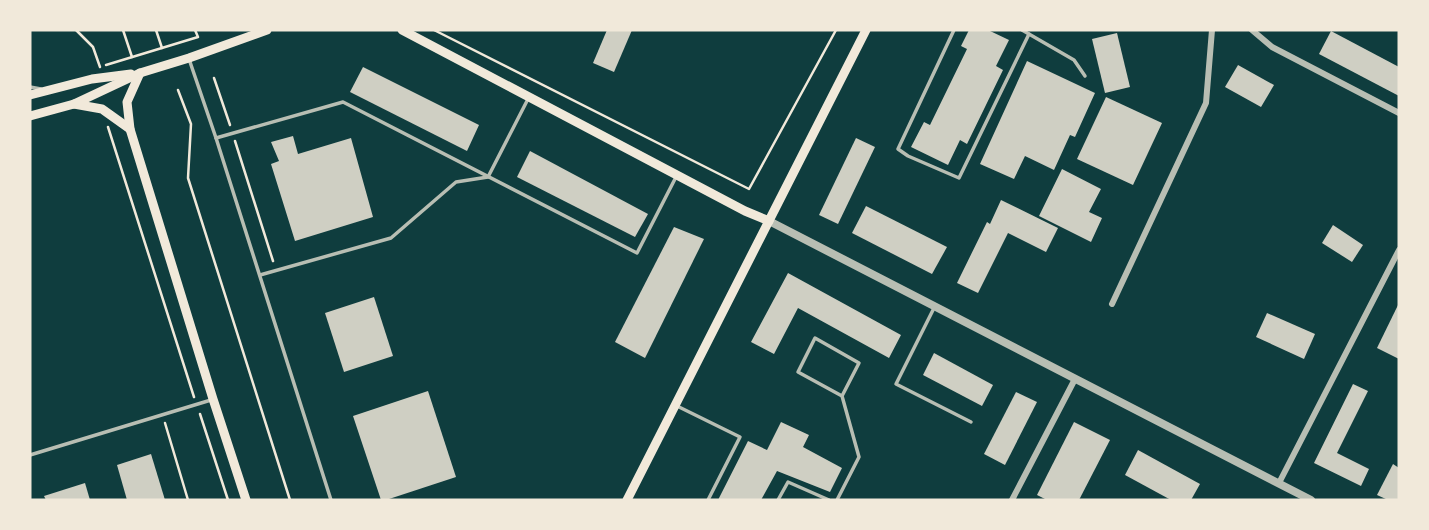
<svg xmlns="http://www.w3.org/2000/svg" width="1429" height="530" font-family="'Alegreya Sans',sans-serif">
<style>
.building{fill:#cfcfc3}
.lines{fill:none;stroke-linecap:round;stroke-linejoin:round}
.path{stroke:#f1e9da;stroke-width:2.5}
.service{stroke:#b8beb3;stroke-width:3.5}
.minor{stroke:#b8beb3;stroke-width:6}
.tertiary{stroke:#b8beb3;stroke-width:8}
.secondary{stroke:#f1e9da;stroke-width:9}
</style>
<rect width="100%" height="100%" fill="#0f3d3e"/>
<g class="building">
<polygon points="607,30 632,30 614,72 593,63"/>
<polygon points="969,30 988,30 1009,40 996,66 1003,70 967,144 960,140 948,165 911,147 924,122 930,125 967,49 961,46"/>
<polygon points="1331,31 1399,67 1399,96 1319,54"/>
<polygon points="1117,33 1130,87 1105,93 1092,39"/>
<polygon points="1027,61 1095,93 1075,137 1070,135 1054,170 1025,156 1014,179 980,164"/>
<polygon points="1238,65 1274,85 1261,107 1225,87"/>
<polygon points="363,67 479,125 467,151 350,92"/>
<polygon points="1106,97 1162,123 1133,185 1077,159"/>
<polygon points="293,136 298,154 351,138 373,217 295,241 271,164 279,161 271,142"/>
<polygon points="856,138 875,147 838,224 819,215"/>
<polygon points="530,151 648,214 635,237 517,177"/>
<polygon points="1062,169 1101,189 1089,212 1102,218 1091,242 1039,216"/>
<polygon points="1001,200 1058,228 1046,252 1008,233 978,293 957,283 987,222 990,224"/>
<polygon points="866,206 947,247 932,274 852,233"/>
<polygon points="1333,225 1363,245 1352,262 1322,243"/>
<polygon points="674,227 704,239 645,358 615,342"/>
<polygon points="788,273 901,335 889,358 798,308 774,354 751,342"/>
<polygon points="374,297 393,356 344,372 325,313"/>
<polygon points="1399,303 1399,359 1377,348"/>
<polygon points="1267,313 1315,334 1304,359 1256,337"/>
<polygon points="934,353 993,385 982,406 923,375"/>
<polygon points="1353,384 1368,391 1337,453 1369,469 1361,486 1314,463"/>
<polygon points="428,391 456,477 386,500 381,500 353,416"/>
<polygon points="1016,392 1037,402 1005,465 984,454"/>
<polygon points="781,422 809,435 803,447 842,468 830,492 777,471 761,500 718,500 748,441 767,450"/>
<polygon points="1074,422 1110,440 1079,500 1047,500 1037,495"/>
<polygon points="1138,450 1200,484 1191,500 1171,500 1125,475"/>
<polygon points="151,454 165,500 127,500 117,465"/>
<polygon points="1393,464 1399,468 1399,500 1388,500 1377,495"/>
<polygon points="85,483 90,500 46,500 44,496"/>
</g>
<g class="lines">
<g class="path">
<polyline points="76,30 93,47 100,67"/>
<polyline points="123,30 132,57"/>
<polyline points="156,30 162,48"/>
<polyline points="434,30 749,189 836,30"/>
<polyline points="106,65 198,37 195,30"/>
<polyline points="214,78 230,125"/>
<polyline points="178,90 191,124 188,178 290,500"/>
<polyline points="108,127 194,397"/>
<polyline points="235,141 273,261"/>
<polyline points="200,414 228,500"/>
<polyline points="165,423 188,500"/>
</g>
<g class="service">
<polyline points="954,30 898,149 908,156 959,178 1029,34"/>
<polyline points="1022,30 1074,60 1085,76"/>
<polyline points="189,59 216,138 331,500"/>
<polyline points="30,87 41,89"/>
<polyline points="216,138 343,102 637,253 676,177"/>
<polyline points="260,275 391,238 456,182 488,177 528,99"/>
<polyline points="934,308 896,384 971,422"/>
<polyline points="677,406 740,437 708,500"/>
<polyline points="30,455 211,400"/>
<polyline points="778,500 788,482 829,500"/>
<polyline points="837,500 859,457 842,396 859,363 815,338 798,372 842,396"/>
</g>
<g class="minor">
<polyline points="1252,30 1272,47 1399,113"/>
<polyline points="1112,304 1206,103 1212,30"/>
<polyline points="1279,483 1399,250"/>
<polyline points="1012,500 1075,379"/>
</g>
<polyline class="tertiary" points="769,221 1311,500"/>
<g class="secondary">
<polyline points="402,30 745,211 769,221"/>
<polyline points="140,73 127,102 130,129 213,399 246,500"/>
<polyline points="30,95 92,79 131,74"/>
<polyline points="74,104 140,73 189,58 267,30"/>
<polyline points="30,116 74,104 102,109 130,129"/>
<polyline points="627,500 866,30"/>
</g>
</g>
<rect width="1429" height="530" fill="none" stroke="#f1e9da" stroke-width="63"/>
</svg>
